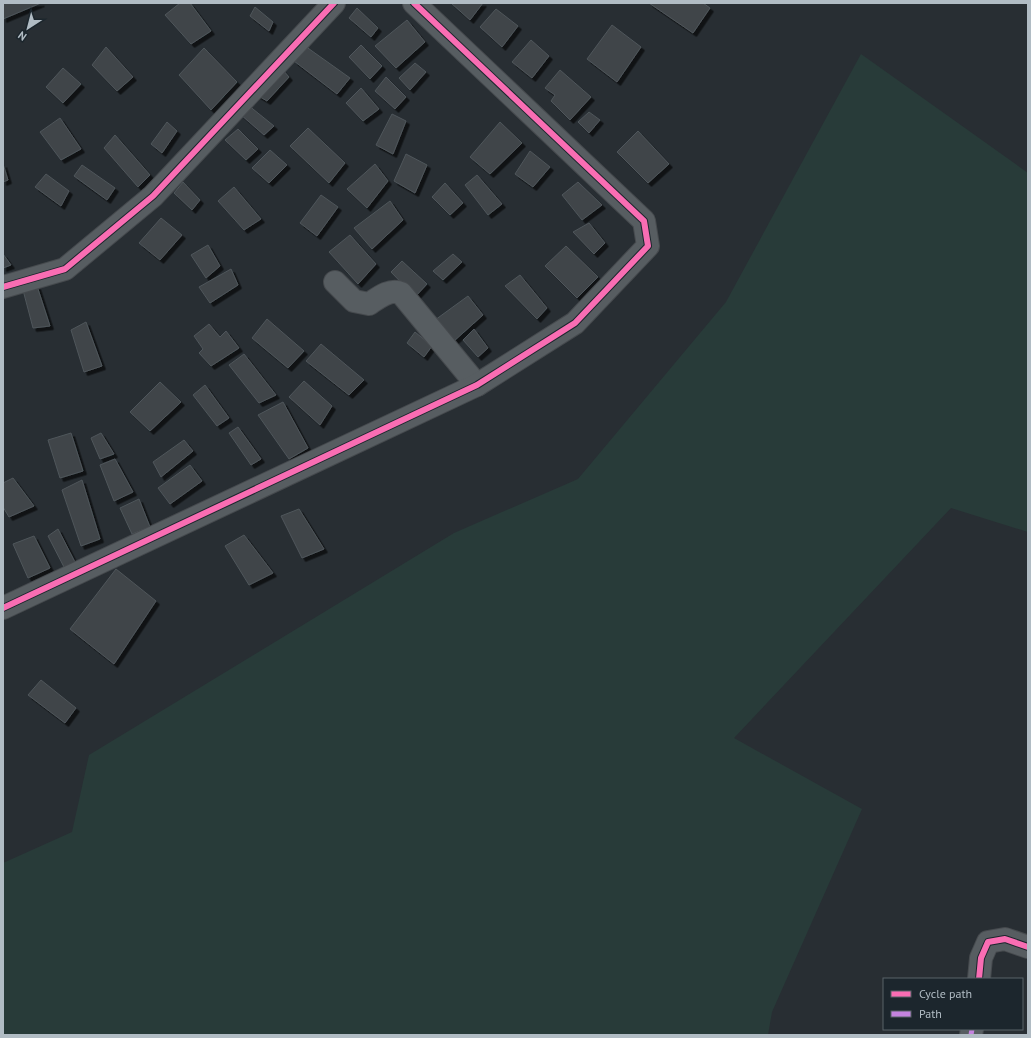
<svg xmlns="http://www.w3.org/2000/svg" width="1031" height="1038" font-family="'PT Sans',sans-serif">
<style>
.green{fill:#283b39}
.building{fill:#404549;stroke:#4f565b;filter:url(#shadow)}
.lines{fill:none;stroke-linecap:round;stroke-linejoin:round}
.minor-casing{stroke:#464a4e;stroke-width:24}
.minor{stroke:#575d61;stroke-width:22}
.quiet{stroke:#c483df;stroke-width:5;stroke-dasharray:10 5;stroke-linecap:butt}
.cycleway-casing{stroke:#1c262d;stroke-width:8}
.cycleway{stroke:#f96db3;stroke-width:6}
</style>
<defs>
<filter id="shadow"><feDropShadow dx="3.5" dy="3.5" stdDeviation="0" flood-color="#0009"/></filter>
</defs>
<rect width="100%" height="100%" fill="#282e33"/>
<polygon class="green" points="861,54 1028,173 1028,532 951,508 734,738 862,809 772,1012 768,1035 3,1035 3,863 72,832 89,755 454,533 578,479 726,302"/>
<g class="building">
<polygon points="3,3 41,3 3,19"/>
<polygon points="180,3 190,3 211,31 191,44 165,15"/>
<polygon points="451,3 483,3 470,20"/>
<polygon points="649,3 703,3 710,8 693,33"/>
<polygon points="255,7 273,22 269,31 250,16"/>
<polygon points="357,8 378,28 371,37 349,18"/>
<polygon points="496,9 518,26 502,47 480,27"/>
<polygon points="407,20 425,42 396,68 375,46"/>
<polygon points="612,25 641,47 617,82 587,59"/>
<polygon points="531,40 549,56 532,78 512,62"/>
<polygon points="361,45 382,66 370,79 349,57"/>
<polygon points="305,46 350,78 337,94 294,61"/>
<polygon points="106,47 133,77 117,91 92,65"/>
<polygon points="204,48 237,82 211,110 179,75"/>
<polygon points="415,63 426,72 410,90 399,78"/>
<polygon points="63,68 81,84 63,103 46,87"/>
<polygon points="282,69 289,77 267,101 257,95"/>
<polygon points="560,70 591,97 570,120 551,101 555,95 545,88"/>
<polygon points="386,77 406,97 395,109 375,91"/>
<polygon points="361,88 379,109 363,121 346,103"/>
<polygon points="248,105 274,126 264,135 240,114"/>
<polygon points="589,112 600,120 589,133 578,122"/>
<polygon points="392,114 406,121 393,154 376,145"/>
<polygon points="60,118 81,149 61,160 40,132"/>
<polygon points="167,122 177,131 162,153 151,144"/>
<polygon points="500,122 522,143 490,174 470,157"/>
<polygon points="308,128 345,163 329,183 290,146"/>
<polygon points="238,129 258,149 246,160 225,140"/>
<polygon points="638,131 669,164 648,183 617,152"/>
<polygon points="115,135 150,175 138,187 104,148"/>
<polygon points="270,150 287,165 269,183 252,168"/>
<polygon points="530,151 550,167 533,187 515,174"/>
<polygon points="406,154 427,165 415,193 394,181"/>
<polygon points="3,164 8,180 3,182"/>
<polygon points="375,164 388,181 367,208 347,189"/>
<polygon points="82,165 115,188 107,200 74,176"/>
<polygon points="46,174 69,191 61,206 35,187"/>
<polygon points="477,175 502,204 488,215 465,185"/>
<polygon points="183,182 200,200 192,210 174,193"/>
<polygon points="578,182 602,205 582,220 562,195"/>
<polygon points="445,183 463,203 450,215 432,197"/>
<polygon points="234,187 261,219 244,230 218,201"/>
<polygon points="321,195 338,207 317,236 300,223"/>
<polygon points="390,201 403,220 372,249 354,228"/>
<polygon points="161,218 182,235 160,260 139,243"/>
<polygon points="589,223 605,243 594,254 573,232"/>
<polygon points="350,235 376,264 358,284 329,252"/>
<polygon points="208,245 220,266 206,278 191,255"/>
<polygon points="566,246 598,277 577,298 545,266"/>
<polygon points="3,254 11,265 3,268"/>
<polygon points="453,254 462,262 443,280 433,271"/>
<polygon points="402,261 427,284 415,297 391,272"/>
<polygon points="231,269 238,285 210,303 199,287"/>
<polygon points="520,275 547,308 537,319 505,286"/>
<polygon points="37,286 50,326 33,328 23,290"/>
<polygon points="468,296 483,315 454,341 435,320"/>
<polygon points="267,319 304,351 288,368 252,338"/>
<polygon points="86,322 102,366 84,372 71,330"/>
<polygon points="209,324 220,337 226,331 239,348 211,366 199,353 203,349 194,336"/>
<polygon points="474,329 488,348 478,357 463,340"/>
<polygon points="415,332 432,346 424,357 407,343"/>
<polygon points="321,344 364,380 349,395 306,361"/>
<polygon points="244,354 276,395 259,403 229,365"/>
<polygon points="304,381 332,406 320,425 289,397"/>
<polygon points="160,382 181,402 150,431 130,412"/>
<polygon points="205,385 229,418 217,426 193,395"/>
<polygon points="283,402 308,448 289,459 258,415"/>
<polygon points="238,427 261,459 251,465 229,433"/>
<polygon points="71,433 83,471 60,478 48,440"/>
<polygon points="101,433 114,454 100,459 91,438"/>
<polygon points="184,440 193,451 161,477 153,462"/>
<polygon points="115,459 133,492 114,501 100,465"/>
<polygon points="190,465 202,481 170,504 158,488"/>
<polygon points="13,478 34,506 9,517 3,507 3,483"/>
<polygon points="82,480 100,539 81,546 62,490"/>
<polygon points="139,499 150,527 132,534 120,508"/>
<polygon points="299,509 324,549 302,558 281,516"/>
<polygon points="58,529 77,566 65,569 48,536"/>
<polygon points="244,535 273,573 249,585 225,546"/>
<polygon points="34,536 50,568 28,578 13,544"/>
<polygon points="116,569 156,601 114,664 70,629"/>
<polygon points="41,680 76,708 65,723 28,695"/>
</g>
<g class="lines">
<defs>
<g id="minor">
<path d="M335,282L354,301L369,304C378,298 390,288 401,293L477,385"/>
<polyline points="3,287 65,269 153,196 334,3"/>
<polyline points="3,608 477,385 575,323 648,246 644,221 414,3"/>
<polyline points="979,979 981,958 988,942 1005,939 1028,947"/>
<polyline points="971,1035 972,1029"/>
</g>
</defs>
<use href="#minor" class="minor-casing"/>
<use href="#minor" class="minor"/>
<polyline class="quiet" points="971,1035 972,1029"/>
<defs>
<g id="cycleway">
<polyline points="3,287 65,269 153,196 334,3"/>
<polyline points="3,608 477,385 575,323 648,246 644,221 414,3"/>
<polyline points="979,979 981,958 988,942 1005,939 1028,947"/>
</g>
</defs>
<use href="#cycleway" class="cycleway-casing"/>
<use href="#cycleway" class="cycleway"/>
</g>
<rect width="1031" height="1038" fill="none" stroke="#b1bcc4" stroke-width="8"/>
<rect x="883" y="978" width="140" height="52" fill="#1c262d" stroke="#586269"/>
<rect x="891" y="991" width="20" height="6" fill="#f96db3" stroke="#586269"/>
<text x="919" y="998" font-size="12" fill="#b1bcc4">Cycle path</text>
<rect x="891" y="1011" width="20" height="6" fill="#c483df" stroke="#586269"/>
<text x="919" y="1018" font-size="12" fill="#b1bcc4">Path</text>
<g transform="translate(28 28) rotate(216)" stroke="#1c262d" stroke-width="3" paint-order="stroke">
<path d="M0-3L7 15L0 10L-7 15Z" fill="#b1bcc4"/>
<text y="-6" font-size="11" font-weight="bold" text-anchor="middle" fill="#b1bcc4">N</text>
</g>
</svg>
